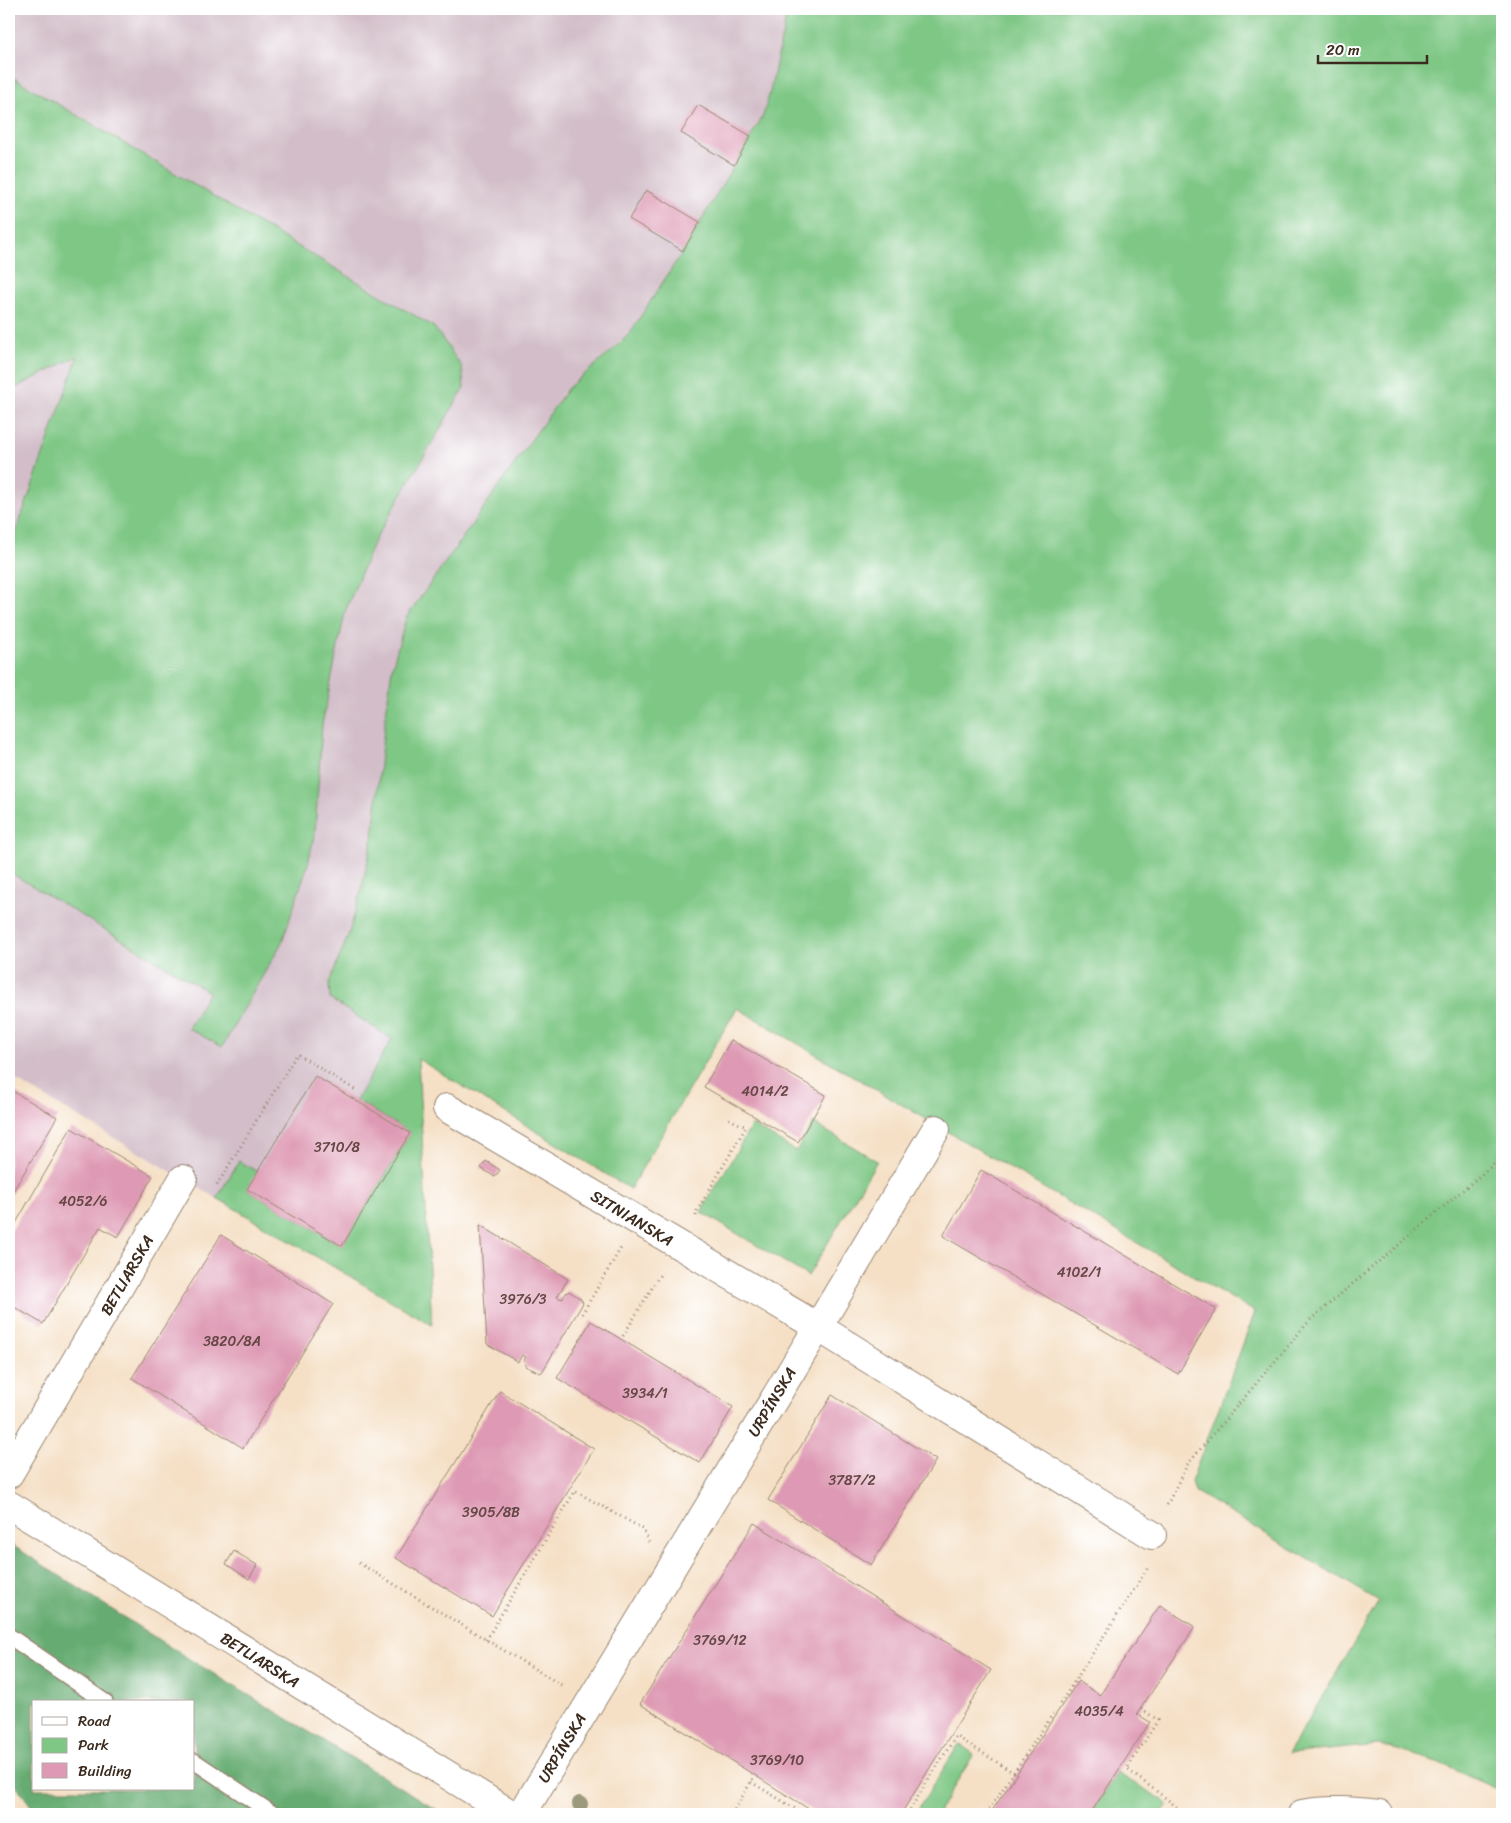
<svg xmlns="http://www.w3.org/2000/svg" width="1511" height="1823" font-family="Sriracha,sans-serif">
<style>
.industrial{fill:#d2bdc8}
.green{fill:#7ec785;stroke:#5c7852}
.forest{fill:#66ac72;stroke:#506b48;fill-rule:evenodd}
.building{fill:#de9ab4}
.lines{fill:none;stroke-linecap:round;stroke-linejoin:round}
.lane-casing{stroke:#988572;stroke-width:18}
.street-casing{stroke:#988572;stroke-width:30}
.secondary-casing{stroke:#988572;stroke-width:30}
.path{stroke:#988572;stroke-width:3;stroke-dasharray:1 4;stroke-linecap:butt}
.lane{stroke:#fff;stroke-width:15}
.street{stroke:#fff;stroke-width:28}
.secondary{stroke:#fff;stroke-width:28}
.tree{fill:#9b9a7d}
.labels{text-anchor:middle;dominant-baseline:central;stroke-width:4.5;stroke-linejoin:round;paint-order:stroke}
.number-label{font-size:14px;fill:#644644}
.street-label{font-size:16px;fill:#3b2a1e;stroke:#fff}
</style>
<rect width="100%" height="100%" fill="#fff"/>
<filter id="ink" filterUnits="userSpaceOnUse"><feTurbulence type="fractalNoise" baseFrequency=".02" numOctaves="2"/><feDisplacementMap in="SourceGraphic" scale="10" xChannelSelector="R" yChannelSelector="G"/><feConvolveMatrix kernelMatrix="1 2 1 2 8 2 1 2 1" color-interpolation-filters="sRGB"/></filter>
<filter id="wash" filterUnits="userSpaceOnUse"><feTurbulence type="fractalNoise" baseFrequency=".0096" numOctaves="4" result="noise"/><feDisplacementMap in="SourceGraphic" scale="20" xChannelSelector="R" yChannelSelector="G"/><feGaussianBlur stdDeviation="1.12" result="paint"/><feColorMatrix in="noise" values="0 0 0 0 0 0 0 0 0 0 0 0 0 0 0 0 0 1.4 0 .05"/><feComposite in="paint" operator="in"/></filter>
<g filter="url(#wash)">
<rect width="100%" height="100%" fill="#f5e0c6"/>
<polygon class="industrial" points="9,9 844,9 400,745 432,1325 9,1076"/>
<g class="green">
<polygon points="788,9 1502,9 1502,1791 1435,1761 1378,1745 1288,1754 1379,1601 1194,1491 1191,1482 1255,1312 737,1008 630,1189 418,1059 432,1325 217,1198 239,1161 258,1172 247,1189 342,1246 410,1133 356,1100 392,1039 330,999 329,983 348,936 361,891 373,837 382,745 392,668 406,618 568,388 611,352 630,333 683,251 763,116 770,92"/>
<polygon points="9,75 434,327 462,367 464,388 373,543 345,612 322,725 315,832 308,864 282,942 222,1047 188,1028 209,992 9,872 9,552 78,356 9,391"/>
<polygon points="813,1123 877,1161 808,1276 701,1212 752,1125 796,1151"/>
<polygon points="959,1744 974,1754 937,1814 915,1814"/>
<polygon points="1117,1773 1163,1800 1168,1806 1159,1814 1090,1814"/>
</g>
<path class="forest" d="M9,1543L173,1649L444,1814H37L9,1776ZM34,1702H194V1789H34Z"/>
<g id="blocks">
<g class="building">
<polygon points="698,105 751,136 734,165 681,133"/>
<polygon points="646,190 700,222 683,251 629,219"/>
<polygon points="731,1040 826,1095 798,1142 704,1087"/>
<polygon points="315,1076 410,1133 342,1246 247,1189"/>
<polygon points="9,1089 57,1117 9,1198"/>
<polygon points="71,1128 153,1176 118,1237 100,1227 43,1324 9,1304 9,1235"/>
<polygon points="486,1161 500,1170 495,1177 481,1168"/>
<polygon points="981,1170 1216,1309 1178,1374 943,1236"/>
<polygon points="480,1225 568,1279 557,1297 562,1299 566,1293 569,1291 581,1299 583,1303 542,1372 540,1373 525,1366 524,1360 526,1357 522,1355 518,1362 487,1344"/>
<polygon points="221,1235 333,1304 243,1448 132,1378"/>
<polygon points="591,1321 733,1407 700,1463 557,1378"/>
<polygon points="500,1391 594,1449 492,1616 396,1558"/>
<polygon points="832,1395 936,1460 871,1565 768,1500"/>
<polygon points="754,1523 991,1670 901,1814 817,1814 640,1704"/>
<polygon points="234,1551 257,1565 249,1579 226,1564"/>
<polygon points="1160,1605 1195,1627 1137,1714 1150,1722 1090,1814 990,1814 1078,1681 1100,1695"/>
</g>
</g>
</g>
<g filter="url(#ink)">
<use href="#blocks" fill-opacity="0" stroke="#988572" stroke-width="1"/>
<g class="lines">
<defs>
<g id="lane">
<polyline points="9,1636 105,1702"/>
<polyline points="194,1761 273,1814"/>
</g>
<g id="street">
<polyline points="447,1108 818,1327 936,1129"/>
<polyline points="9,1474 183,1179"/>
<polyline points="9,1505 511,1814"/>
<polyline points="522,1814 818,1327 1152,1535"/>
</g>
<path id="secondary" d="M1302,1814C1328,1809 1353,1811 1379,1814"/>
</defs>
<use href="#lane" class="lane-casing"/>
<use href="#street" class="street-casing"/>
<use href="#secondary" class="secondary-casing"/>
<g class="path">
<polyline points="217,1185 297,1054 357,1091"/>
<polyline points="696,1216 697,1211 746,1127 729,1119"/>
<polyline points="582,1314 621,1248"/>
<polyline points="623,1336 661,1273"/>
<polyline points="1167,1505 1187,1465 1310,1320 1502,1157"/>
<polyline points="359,1563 563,1686"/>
<polyline points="486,1640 575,1491 643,1529 649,1542"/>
<polyline points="1060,1704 1149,1566"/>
<polyline points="1141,1709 1158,1720 1127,1769 1172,1803 1179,1810"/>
<polyline points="751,1782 804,1814"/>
<polyline points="9,1812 10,1814"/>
<polyline points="732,1814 755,1775"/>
<polyline points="907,1814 956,1736 1014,1773"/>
<polyline points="986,1814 1053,1714"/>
</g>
<use href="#lane" class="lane"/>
<use href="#street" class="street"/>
<use href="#secondary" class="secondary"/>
</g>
<circle class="tree" cx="580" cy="1804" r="8"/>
</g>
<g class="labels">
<g class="number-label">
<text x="765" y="1091">4014/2</text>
<text x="337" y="1147">3710/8</text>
<text x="83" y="1201">4052/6</text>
<text x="1079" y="1272">4102/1</text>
<text x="523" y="1299">3976/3</text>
<text x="232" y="1341">3820/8A</text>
<text x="645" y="1393">3934/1</text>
<text x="852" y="1480">3787/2</text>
<text x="491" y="1512">3905/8B</text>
<text x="720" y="1640">3769/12</text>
<text x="1099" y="1711">4035/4</text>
<text x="777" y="1760">3769/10</text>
</g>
<g class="street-label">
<text transform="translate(632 1218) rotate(31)">SITNIANSKA</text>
<text transform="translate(127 1275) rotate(-60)">BETLIARSKA</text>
<text transform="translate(772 1402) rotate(-59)">URPÍNSKA</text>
<text transform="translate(260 1660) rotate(32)">BETLIARSKA</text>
<text transform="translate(562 1748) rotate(-59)">URPÍNSKA</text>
</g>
</g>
<rect width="1511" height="1823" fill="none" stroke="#fff" stroke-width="30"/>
<rect x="32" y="1700" width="162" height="90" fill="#ffffff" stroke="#b1aaa5"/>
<rect x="42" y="1717" width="25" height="8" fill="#ffffff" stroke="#b1aaa5"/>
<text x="78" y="1726" font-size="15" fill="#3b2a1e">Road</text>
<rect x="42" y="1738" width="25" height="15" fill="#7ec785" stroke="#b1aaa5"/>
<text x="78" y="1750" font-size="15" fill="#3b2a1e">Park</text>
<rect x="42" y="1763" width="25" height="15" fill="#de9ab4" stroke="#b1aaa5"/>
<text x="78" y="1776" font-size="15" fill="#3b2a1e">Building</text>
<path d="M1318 55v8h109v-8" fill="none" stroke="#3b2a1e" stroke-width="2.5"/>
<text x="1326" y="55" font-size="15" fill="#3b2a1e" stroke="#ffffff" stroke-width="4" paint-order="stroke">20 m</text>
</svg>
